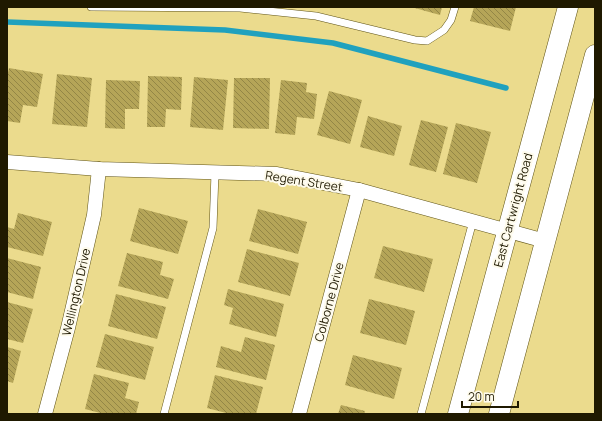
<svg xmlns="http://www.w3.org/2000/svg" width="602" height="421" font-family="Manrope,sans-serif">
<style>
.lines{fill:none;stroke-linecap:round;stroke-linejoin:round}
.stream{stroke:#20a1be;stroke-width:5.5}
.building{fill:url(#building-back-hatch)}
.lane-casing{stroke:#605417;stroke-width:8}
.street-casing{stroke:#605417;stroke-width:15}
.secondary-casing{stroke:#605417;stroke-width:21}
.lane{stroke:#fff;stroke-width:7}
.street{stroke:#fff;stroke-width:14}
.secondary{stroke:#fff;stroke-width:20}
.labels{text-anchor:middle;dominant-baseline:central;stroke-width:4;stroke-linejoin:round;paint-order:stroke}
.street-label{font-size:12px;fill:#1f1900;stroke:#fefbec}
</style>
<defs>
<pattern id="building-back-hatch" width="6" height="6" patternUnits="userSpaceOnUse"><rect width="6" height="6" fill="#b5a558"/><path d="M-1 5l2 2M0 0l6 6M5-1l2 2" fill="none" stroke="#938646"/></pattern>
</defs>
<rect width="100%" height="100%" fill="#ebdb8d"/>
<g class="lines">
<polyline class="stream" points="7,22 225,30 333,43 506,88"/>
</g>
<g class="building">
<polygon points="411,7 442,7 440,15"/>
<polygon points="474,7 516,7 510,31 470,21"/>
<polygon points="9,68 43,74 37,107 23,105 20,123 7,121 7,77"/>
<polygon points="57,74 92,78 87,127 52,124"/>
<polygon points="148,76 182,77 181,110 166,109 165,127 147,127"/>
<polygon points="194,77 228,80 223,130 190,127"/>
<polygon points="234,78 270,78 269,129 233,128"/>
<polygon points="106,80 140,81 139,109 125,109 125,129 105,128"/>
<polygon points="281,80 307,83 306,92 317,94 314,119 297,117 295,135 275,133"/>
<polygon points="329,91 362,100 350,144 317,135"/>
<polygon points="368,116 402,126 394,156 360,147"/>
<polygon points="421,120 448,127 436,172 409,165"/>
<polygon points="456,123 491,132 477,183 443,174"/>
<polygon points="139,208 188,221 178,254 130,241"/>
<polygon points="258,209 307,222 298,254 249,241"/>
<polygon points="18,213 52,222 43,256 7,247 7,227 14,229"/>
<polygon points="383,246 433,259 424,292 374,278"/>
<polygon points="247,249 299,263 290,296 238,282"/>
<polygon points="127,253 163,262 160,275 174,279 168,299 118,286"/>
<polygon points="7,258 41,267 33,299 7,292"/>
<polygon points="228,289 284,304 276,337 229,324 233,308 224,305"/>
<polygon points="116,294 166,307 157,339 108,326"/>
<polygon points="369,299 415,311 406,345 360,333"/>
<polygon points="7,302 33,309 23,343 7,339"/>
<polygon points="105,334 154,347 145,380 96,367"/>
<polygon points="245,337 275,345 266,380 216,367 221,346 241,352"/>
<polygon points="7,347 21,351 13,383 7,381"/>
<polygon points="353,355 402,368 394,399 345,385"/>
<polygon points="94,374 129,383 125,398 139,402 136,414 104,414 85,409"/>
<polygon points="215,375 263,387 256,414 230,414 207,408"/>
<polygon points="341,405 365,411 364,414 338,414"/>
</g>
<g class="lines">
<defs>
<g id="lane">
<polyline points="91,7 240,8 316,16 415,40 427,41 444,30 451,20 455,7"/>
<polyline points="164,414 213,228 215,173"/>
<polyline points="421,414 473,221"/>
</g>
<g id="street">
<polyline points="7,162 99,169 277,174 359,190 545,241"/>
<polyline points="45,414 68,328 94,215 99,169"/>
<polyline points="299,414 359,190"/>
</g>
<g id="secondary">
<polyline points="458,414 568,7"/>
<polyline points="499,414 595,55"/>
</g>
</defs>
<use href="#lane" class="lane-casing"/>
<use href="#street" class="street-casing"/>
<use href="#secondary" class="secondary-casing"/>
<use href="#lane" class="lane"/>
<use href="#street" class="street"/>
<use href="#secondary" class="secondary"/>
</g>
<g class="labels">
<g class="street-label">
<text transform="translate(304 181) rotate(9)">Regent Street</text>
<text transform="translate(513 210) rotate(-75)">East Cartwright Road</text>
<text transform="translate(76 292) rotate(-77)">Wellington Drive</text>
<text transform="translate(329 302) rotate(-75)">Colborne Drive</text>
</g>
</g>
<rect width="602" height="421" fill="none" stroke="#1f1900" stroke-width="16"/>
<path d="M462 401v6h56v-6" fill="none" stroke="#1f1900" stroke-width="2"/>
<text x="468" y="401" font-size="12" fill="#1f1900" stroke="#fefbec" stroke-width="3" paint-order="stroke">20 m</text>
</svg>
